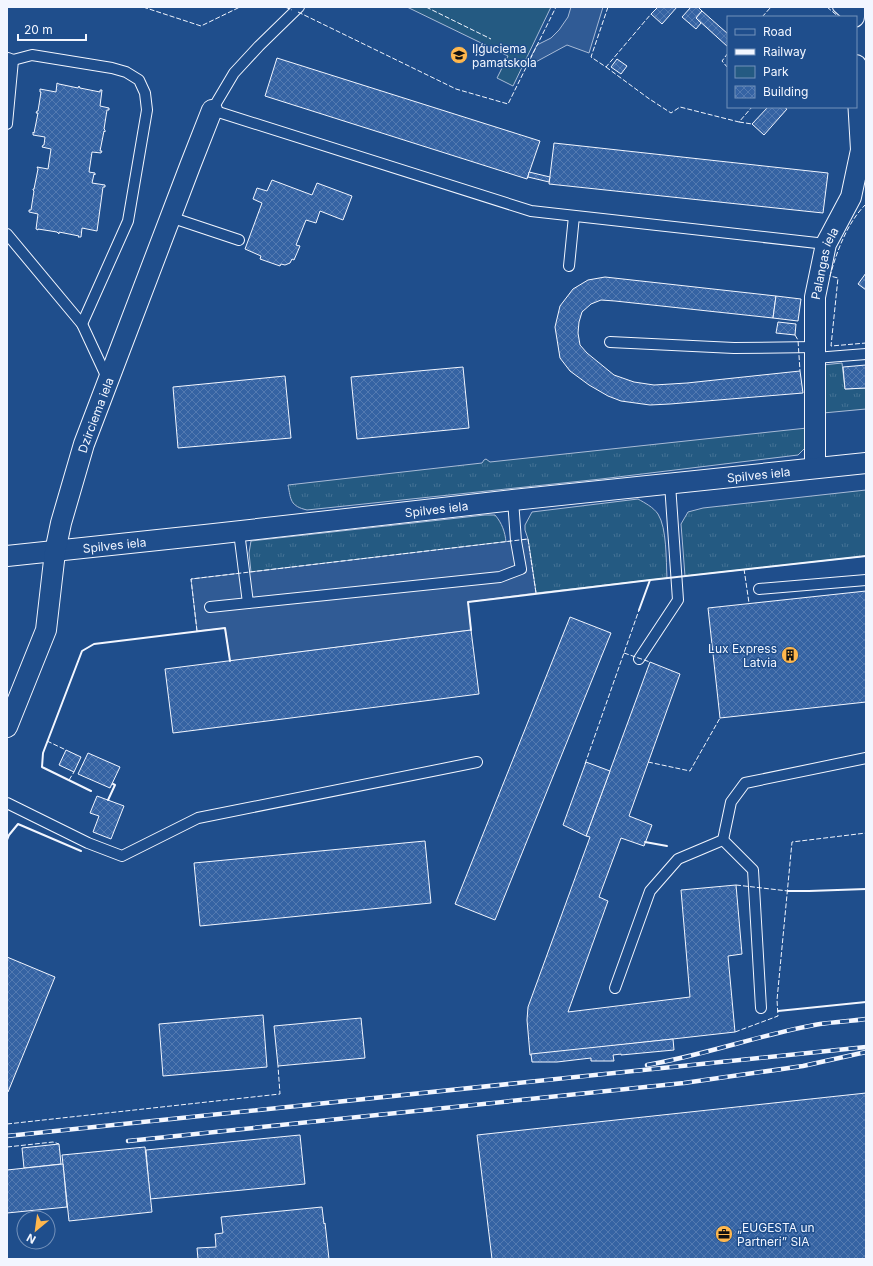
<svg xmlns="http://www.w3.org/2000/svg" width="873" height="1266" font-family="Inter,sans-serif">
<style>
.grass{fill:url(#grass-tufts);stroke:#a8bbd7}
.green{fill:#245a82;stroke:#a8bbd7}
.parking{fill:#305b95;stroke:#a8bbd7}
.building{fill:url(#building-cross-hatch);stroke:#f2f6ff}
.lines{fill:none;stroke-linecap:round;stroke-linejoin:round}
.service-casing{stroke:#f2f6ff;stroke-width:12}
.minor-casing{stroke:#f2f6ff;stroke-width:22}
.service{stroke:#1f4e8c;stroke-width:10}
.minor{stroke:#1f4e8c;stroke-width:20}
.rail-casing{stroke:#f2f6ff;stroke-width:4.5}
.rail{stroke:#1f4e8c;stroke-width:3;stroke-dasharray:9;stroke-linecap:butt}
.fence{stroke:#f2f6ff;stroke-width:1;stroke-dasharray:5 2;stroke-linecap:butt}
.wall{stroke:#f2f6ff;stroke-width:2}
.labels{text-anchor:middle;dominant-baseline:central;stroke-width:3;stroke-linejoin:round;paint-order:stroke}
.poi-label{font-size:12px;fill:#f2f6ff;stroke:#1f4e8c;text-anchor:start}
.street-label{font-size:12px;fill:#f2f6ff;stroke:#1f4e8c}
</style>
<defs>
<pattern id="grass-tufts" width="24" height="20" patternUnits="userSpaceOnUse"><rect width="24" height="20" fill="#245a82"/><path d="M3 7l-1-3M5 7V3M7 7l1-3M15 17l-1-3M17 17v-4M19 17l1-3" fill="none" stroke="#447295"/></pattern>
<pattern id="building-cross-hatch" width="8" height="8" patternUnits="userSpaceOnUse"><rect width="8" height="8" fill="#3563a3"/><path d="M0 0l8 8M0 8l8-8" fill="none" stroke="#537ab1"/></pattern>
</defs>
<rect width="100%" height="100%" fill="#1f4e8c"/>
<g class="grass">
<polygon points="842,363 845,389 866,388 866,409 823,413 823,365"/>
<path d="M807,428L805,448L798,455L601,479L307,510C290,506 291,500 288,485L482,463L484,460L486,459L490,462Z"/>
<polygon points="866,490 866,556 685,576 681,524 688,512 703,508"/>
<path d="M638,499C645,503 653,507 658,514C667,528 666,561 667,578L536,593L528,539L525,530V525L532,512Z"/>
<path d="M485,515H495C502,523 505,532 506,542L251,572L249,553L251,541Z"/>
</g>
<polygon class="green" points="407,7 551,7 513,86 497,78 508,56"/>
<g class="parking">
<polygon points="571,7 603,7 589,53 567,45 532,64 527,64 537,45 551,38 559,30 568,17"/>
<polygon points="528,539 536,593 468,602 471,630 230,661 225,628 197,631 191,579"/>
</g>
<g class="building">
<polygon points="658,7 677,7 662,24 651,14"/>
<polygon points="691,7 698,7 702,11 696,18 701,23 696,29 682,17"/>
<polygon points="702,11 728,34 728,47 696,18"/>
<polygon points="277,58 540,141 527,179 265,96"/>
<polygon points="617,59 627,66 621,74 611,67"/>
<polygon points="57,83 59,84 78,88 79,86 80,88 100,92 100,90 102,90 100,106 109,108 109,110 107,110 104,129 105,130 105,132 104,131 100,151 102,151 101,153 92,152 89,172 95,173 95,175 94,174 92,183 105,185 105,187 103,187 97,231 82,228 81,237 78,237 79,236 59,232 59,234 57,232 38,229 38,230 36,229 38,214 29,212 29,210 31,210 34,191 33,190 33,189 34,189 38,169 37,167 48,169 51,149 42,147 43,145 44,145 45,137 33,135 33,132 34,133 38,113 36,113 37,111 38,111 41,92 40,92 40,89 56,92"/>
<polygon points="768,107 784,107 787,109 764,135 752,124"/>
<polygon points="554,143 828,173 823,213 549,184"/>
<polygon points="529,172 550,177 549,182 528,177"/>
<polygon points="272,180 312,195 317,183 352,196 343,220 320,211 316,223 306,220 296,245 300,246 294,260 292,259 290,263 285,265 281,264 280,266 260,259 261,256 245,249 262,203 253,199 257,188 267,191"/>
<polygon points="866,273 866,290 858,284"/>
<polygon points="605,277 776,296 773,318 615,301 601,300 591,304 582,312 579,322 578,333 580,345 587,353 614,375 634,382 654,385 687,383 800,371 803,393 670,404 650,405 621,401 608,396 589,385 570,371 560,358 555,327 560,306 573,289 588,280"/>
<polygon points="776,296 801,299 798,321 773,318"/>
<polygon points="778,322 796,324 795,335 776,333"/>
<polygon points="866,365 866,388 845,389 843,367"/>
<polygon points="463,367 469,428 357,439 351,377"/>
<polygon points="285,376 291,438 178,448 173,387"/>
<polygon points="866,591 866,702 720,718 708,608"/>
<polygon points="570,617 611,633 495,920 455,904"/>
<polygon points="471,630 479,694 173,733 165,669"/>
<polygon points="650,662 680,674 629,816 652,825 644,846 621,838 599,897 608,901 568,1012 690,997 681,890 736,885 742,954 728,956 735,1032 530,1055 527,1020 528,1007 590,837 586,836"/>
<polygon points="66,750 81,757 74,772 59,765"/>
<polygon points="88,753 120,767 110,788 78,774"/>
<polygon points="586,762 610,771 586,836 563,825"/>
<polygon points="97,796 124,806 111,839 93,832 99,816 90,813"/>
<polygon points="425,841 431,903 200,926 194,863"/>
<polygon points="7,957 55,977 8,1092 7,1092"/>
<polygon points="263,1015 267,1067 163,1076 159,1024"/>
<polygon points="361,1018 365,1058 278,1066 274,1026"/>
<polygon points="673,1039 674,1050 621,1055 621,1054 613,1055 614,1061 591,1061 591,1058 557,1062 532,1062 531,1054"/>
<polygon points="866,1093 866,1259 492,1259 477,1135"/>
<polygon points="300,1135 305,1184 150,1199 146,1150"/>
<polygon points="59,1144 61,1164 24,1168 22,1148"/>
<polygon points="145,1147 152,1212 69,1221 62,1155"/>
<polygon points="63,1164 67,1207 7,1213 7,1170"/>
<polygon points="322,1207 324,1224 325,1223 329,1259 198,1259 197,1248 216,1247 215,1234 223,1233 221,1217"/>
</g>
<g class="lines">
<defs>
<g id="service">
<polyline points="299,7 259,46 234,73 212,110 531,211 826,244"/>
<polyline points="838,7 849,17"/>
<polyline points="13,60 32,55 112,68 126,72 139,80 145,93 147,110 128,221 82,324"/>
<polyline points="7,124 13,60 8,58"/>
<polyline points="170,217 239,240"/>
<polyline points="7,234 82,324 108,380"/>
<polyline points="569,266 574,216"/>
<polyline points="610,342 734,348 815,347"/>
<polyline points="815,358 866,354"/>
<polyline points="239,532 248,603"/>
<polyline points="759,589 866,580"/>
<polyline points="210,607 500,577 521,569 516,541 513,500"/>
<polyline points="639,659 678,600 670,484"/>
<polyline points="7,803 88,843 122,856 198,818 477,762"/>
<polyline points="723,840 731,802 745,783 866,758"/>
<polyline points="723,840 753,870 761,1008"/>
<polyline points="615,988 650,891 678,859 723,840"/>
</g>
<g id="minor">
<polyline points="854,17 854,7"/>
<path id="s1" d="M815,468V297L826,244L851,197L861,150L856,65"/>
<path id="s2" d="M7,556L205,535L513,500L866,463"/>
<path id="s3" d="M7,727L46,630L55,552L61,523L84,444L190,166L212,110"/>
</g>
</defs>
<use href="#service" class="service-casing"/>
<use href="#minor" class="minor-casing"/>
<use href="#service" class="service"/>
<use href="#minor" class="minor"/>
<defs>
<g id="rail">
<path d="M647,1065C705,1055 762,1034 820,1024C835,1022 851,1021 866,1019"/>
<polyline points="7,1136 866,1047"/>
<polyline points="128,1141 684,1083 803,1066 866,1052"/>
</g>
</defs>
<use href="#rail" class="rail-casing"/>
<use href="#rail" class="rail"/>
<g class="fence">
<polyline points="143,7 201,26 240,7"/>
<polyline points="285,7 292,10"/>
<polyline points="426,7 491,39"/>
<polyline points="608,7 591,57 606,67 651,14"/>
<polyline points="827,7 839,17"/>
<polyline points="298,12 456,89 508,104 556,7"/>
<polyline points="762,17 771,7"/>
<polyline points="728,53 722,61 728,68"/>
<polyline points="606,67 648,98 671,113 680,107 739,122 752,107"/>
<polyline points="739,122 752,124"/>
<path d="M866,204C847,223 837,251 830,276L838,278L831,346L866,343"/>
<polyline points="795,335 798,340 800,371"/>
<polyline points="744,569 749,603"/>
<polyline points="197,631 191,579 528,539 536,593"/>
<polyline points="624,653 650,662"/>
<polyline points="47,741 66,750"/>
<polyline points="648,762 690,771 720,718"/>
<polyline points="585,764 639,610"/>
<polyline points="69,780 74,772"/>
<polyline points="736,885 788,891"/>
<polyline points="735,1032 778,1016 777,1000 792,842 866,833"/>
<polyline points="7,1124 280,1094 278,1066"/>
<polyline points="7,1147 53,1142 59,1144"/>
</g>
<g class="wall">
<polyline points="639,610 650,580 866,556"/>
<polyline points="471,630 468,602 650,580"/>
<polyline points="91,791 42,767 43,753 82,651 94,644 225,628 230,661"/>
<polyline points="108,800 115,785 113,784"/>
<polyline points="7,840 9,835 18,824 81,851"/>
<polyline points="645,842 667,846"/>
<polyline points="788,891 809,891 866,889"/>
<polyline points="778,1011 866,1002"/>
</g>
</g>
<defs>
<symbol id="school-disc" viewBox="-11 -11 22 22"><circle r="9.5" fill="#ffb74d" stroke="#1f4e8c"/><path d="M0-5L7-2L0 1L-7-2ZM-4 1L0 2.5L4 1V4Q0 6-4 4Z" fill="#111"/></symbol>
<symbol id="building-disc" viewBox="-11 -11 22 22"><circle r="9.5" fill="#ffb74d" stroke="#1f4e8c"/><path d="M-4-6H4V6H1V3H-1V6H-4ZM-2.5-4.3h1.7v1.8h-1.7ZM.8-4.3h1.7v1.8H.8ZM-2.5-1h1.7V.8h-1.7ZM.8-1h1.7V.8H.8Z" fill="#111"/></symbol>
<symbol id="office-disc" viewBox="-11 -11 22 22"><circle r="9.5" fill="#ffb74d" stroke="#1f4e8c"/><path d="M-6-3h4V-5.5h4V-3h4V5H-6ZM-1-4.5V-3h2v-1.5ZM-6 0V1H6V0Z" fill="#111"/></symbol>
</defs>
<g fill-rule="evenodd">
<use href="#school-disc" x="449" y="45" width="20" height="20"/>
<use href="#building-disc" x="780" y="645" width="20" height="20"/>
<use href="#office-disc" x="714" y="1224" width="20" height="20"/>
</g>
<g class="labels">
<g class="poi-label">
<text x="472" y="48">Iļģuciema<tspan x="472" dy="14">pamatskola</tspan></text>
<text x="777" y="648" text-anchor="end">Lux Express<tspan x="777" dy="14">Latvia</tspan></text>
<text x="737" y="1227">„EUGESTA un<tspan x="737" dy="14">Partneri” SIA</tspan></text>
</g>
<g class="street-label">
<text stroke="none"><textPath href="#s1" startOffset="206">Palangas iela</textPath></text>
<text stroke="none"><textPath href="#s3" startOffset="326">Dzirciema iela</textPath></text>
<text stroke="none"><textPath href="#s2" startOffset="756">Spilves iela</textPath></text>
<text stroke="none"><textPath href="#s2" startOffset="432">Spilves iela</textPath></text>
<text stroke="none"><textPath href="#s2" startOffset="108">Spilves iela</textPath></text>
</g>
</g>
<rect width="873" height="1266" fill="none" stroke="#f2f6ff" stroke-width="16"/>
<rect x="727" y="16" width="130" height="92" fill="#1f4e8c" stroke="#7391ba"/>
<rect x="735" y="29" width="20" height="6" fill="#1f4e8c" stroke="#7391ba"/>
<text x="763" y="36" font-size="12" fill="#f2f6ff">Road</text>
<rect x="735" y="49" width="20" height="6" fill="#f2f6ff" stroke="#7391ba"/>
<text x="763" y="56" font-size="12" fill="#f2f6ff">Railway</text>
<rect x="735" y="66" width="20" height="12" fill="#245a82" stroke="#7391ba"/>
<text x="763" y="76" font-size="12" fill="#f2f6ff">Park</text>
<rect x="735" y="86" width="20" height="12" fill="url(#building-cross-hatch)" stroke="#7391ba"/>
<text x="763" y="96" font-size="12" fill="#f2f6ff">Building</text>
<g transform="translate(36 1230) rotate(209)"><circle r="19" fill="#1f4e8c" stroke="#7391ba"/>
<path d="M0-3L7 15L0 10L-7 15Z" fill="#ffb74d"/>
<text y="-6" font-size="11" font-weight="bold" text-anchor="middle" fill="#f2f6ff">N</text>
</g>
<path d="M18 34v6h68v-6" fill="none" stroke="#f2f6ff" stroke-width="2"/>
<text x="24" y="34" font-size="12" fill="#f2f6ff" stroke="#1f4e8c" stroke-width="3" paint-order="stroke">20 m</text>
</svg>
